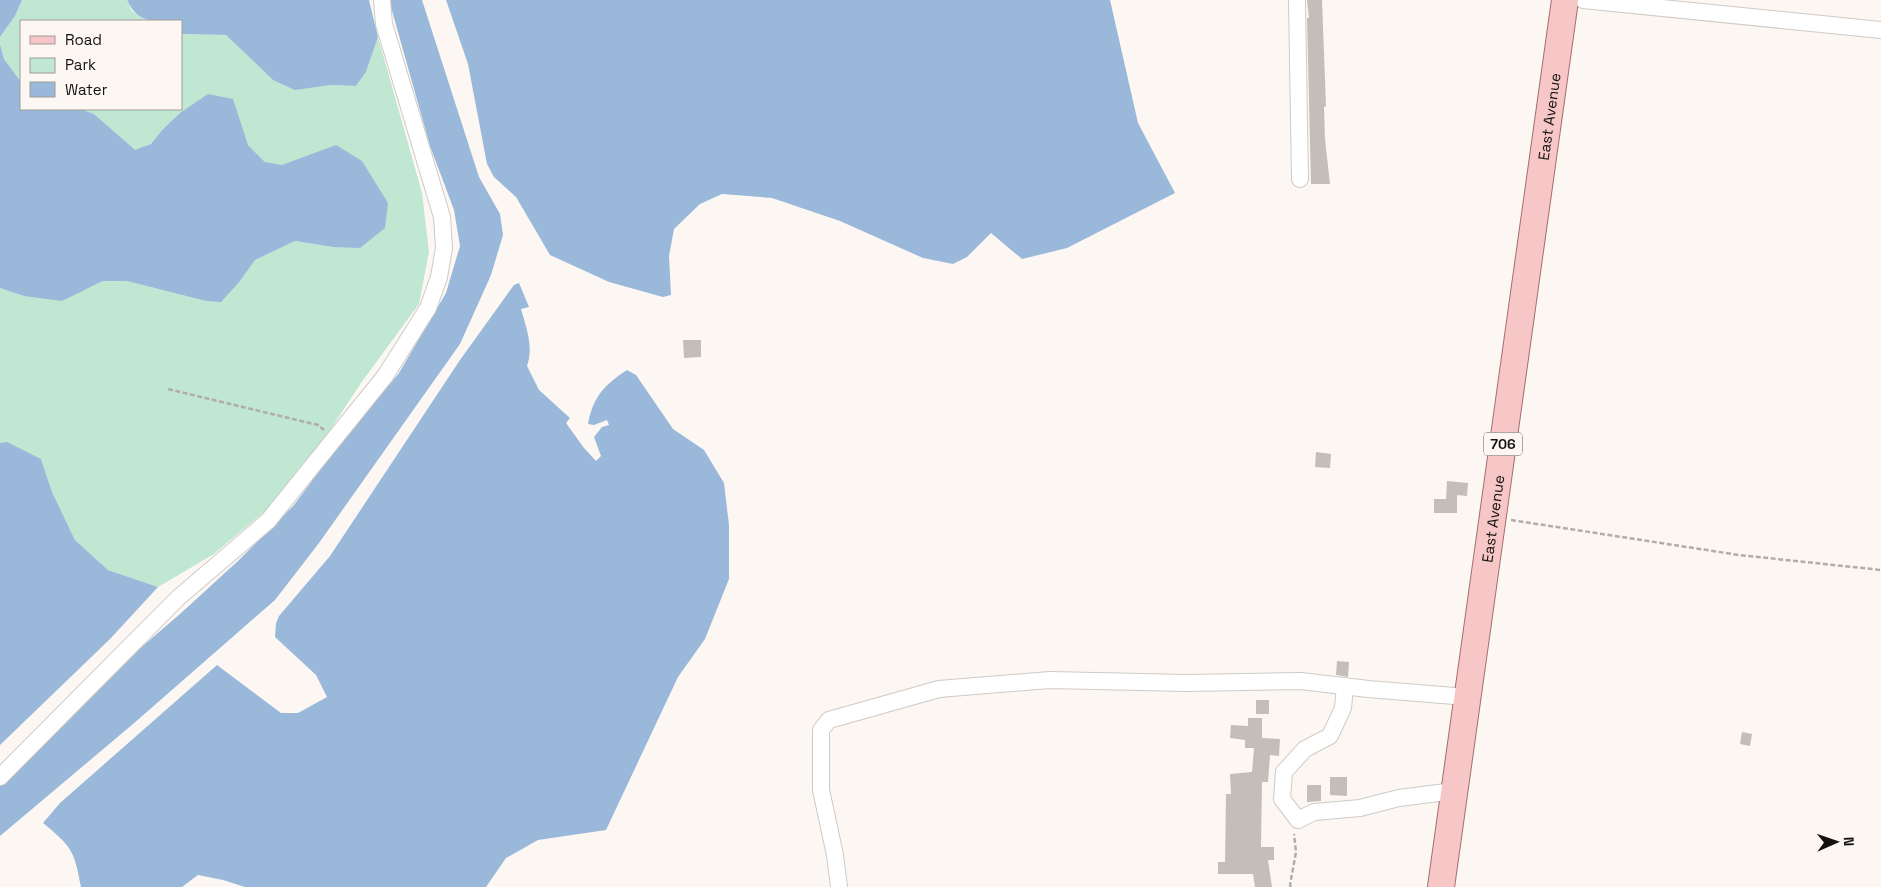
<svg xmlns="http://www.w3.org/2000/svg" width="1881" height="887" font-family="'Space Grotesk',sans-serif">
<style>
.green{fill:#c0e7d2}
.water{fill:#9ab8da}
.building{fill:#c3beb9}
.lines{fill:none;stroke-linecap:round;stroke-linejoin:round}
.minor-casing{stroke:#cfcac5;stroke-width:18}
.primary-casing{stroke:#a36f6e;stroke-width:28}
.path{stroke:#b1adaa;stroke-width:2.5;stroke-dasharray:5 2.5;stroke-linecap:butt}
.minor{stroke:#fff;stroke-width:16}
.primary{stroke:#f6c7c6;stroke-width:26}
.labels{text-anchor:middle;dominant-baseline:central;stroke-width:4.5;stroke-linejoin:round;paint-order:stroke}
.shield{fill:#fcf7f2;stroke:#5a5754;stroke-width:1}
.shield-label{font-size:14px;font-weight:bold;fill:#141211}
.street-label{font-size:15px;fill:#141211;stroke:#fcf7f2}
</style>
<rect width="100%" height="100%" fill="#fcf7f2"/>
<g class="green">
<polygon points="22,0 127,0 132,11 147,21 21,21 21,82 4,59 0,44 0,37 15,16"/>
<polygon points="181,34 226,35 273,80 330,85 356,86 366,72 378,37 422,193 429,252 419,304 361,383 319,447 270,507 214,554 158,587 108,570 75,540 52,492 41,459 7,443 0,443 0,288 24,296 85,290 103,281 128,281 206,301 240,281 255,260 295,241 333,247 282,165 265,162 248,145 241,127 180,113 162,130 151,144 135,151 94,114 81,109 181,109"/>
</g>
<g class="water">
<polygon points="0,0 22,0 15,16 0,37"/>
<path d="M127,0H369L378,37L366,72L356,86L330,85L295,90L273,80L226,35L181,34V21C157,21 139,26 127,0Z"/>
<polygon points="389,0 422,0 479,177 500,214 503,235 491,275 460,344 319,543 275,600 133,724 0,836 0,785 96,686 180,614 239,560 294,505 341,442 399,373 446,293 460,246 454,210 430,146"/>
<polygon points="446,0 1110,0 1138,123 1175,193 1067,248 1022,259 991,233 967,257 953,264 923,258 840,221 772,198 722,194 700,204 674,229 669,256 671,295 663,297 609,282 550,255 516,197 494,177 487,164 468,64"/>
<polygon points="0,44 4,59 21,82 21,109 81,109 94,114 135,150 151,144 162,130 180,113 208,94 233,99 248,145 265,162 282,165 336,145 362,161 388,203 385,228 360,248 333,247 295,241 255,260 240,281 221,302 206,301 127,281 103,281 62,301 24,296 0,288"/>
<path d="M519,283L529,307L521,309C526,327 534,347 527,366L539,390L570,418L566,423L584,448L596,461L601,456L594,437L602,427L609,425L607,420L594,425L588,424C593,397 604,385 627,370L636,375L673,429L704,450L724,483L729,525V579L705,639L678,677L606,830L538,840L506,858L486,887H245L223,880L198,875L182,887H81C74,850 72,847 43,823L60,803L217,665L281,713H298L327,697L316,675L275,637L276,623L279,616L330,556L460,360L514,285Z"/>
<polygon points="7,442 41,459 52,492 75,540 108,570 158,587 110,639 0,745 0,443"/>
</g>
<g class="building">
<polygon points="1307,0 1322,0 1326,106 1324,107 1325,139 1330,184 1311,184 1307,18 1309,18"/>
<polygon points="683,340 701,340 701,357 684,358"/>
<polygon points="1316,452 1331,454 1330,468 1315,467"/>
<polygon points="1447,481 1468,483 1467,496 1457,495 1457,513 1434,513 1434,499 1446,499"/>
<polygon points="1337,661 1349,662 1348,677 1336,675"/>
<rect x="1256" y="700" width="13" height="14"/>
<polygon points="1248,718 1262,718 1262,738 1280,739 1279,756 1270,755 1268,782 1262,782 1261,847 1274,847 1274,860 1268,860 1272,887 1255,887 1253,874 1218,874 1218,862 1225,862 1226,794 1231,794 1230,774 1252,772 1254,748 1245,748 1245,740 1230,738 1231,725 1248,726"/>
<polygon points="1742,732 1752,734 1750,746 1740,744"/>
<polygon points="1330,777 1347,777 1347,796 1330,795"/>
<polygon points="1307,785 1321,785 1321,801 1307,802"/>
</g>
<g class="lines">
<defs>
<g id="minor">
<polyline points="1297,0 1300,179"/>
<polyline points="1583,0 1881,30"/>
<polyline points="1345,686 1343,708 1330,736 1305,749 1284,772 1282,799 1298,820 1314,812 1360,808 1399,798 1454,791"/>
<polyline points="0,777 178,598 268,521 385,376 428,308 439,277 444,248 442,217 384,24 382,0"/>
<polyline points="839,887 835,855 821,790 821,730 829,720 939,689 1050,680 1186,683 1301,681 1368,689 1467,697"/>
</g>
<g id="primary">
<path id="s1" d="M1441,887L1565,0"/>
</g>
</defs>
<use href="#minor" class="minor-casing"/>
<use href="#primary" class="primary-casing"/>
<g class="path">
<polyline points="168,389 318,425 324,430"/>
<polyline points="1511,520 1739,555 1881,570"/>
<polyline points="1291,887 1290,885 1296,852 1294,834"/>
</g>
<use href="#minor" class="minor"/>
<use href="#primary" class="primary"/>
</g>
<g class="labels">
<rect class="shield" x="1484" y="432.5" width="38" height="23" rx="4"/>
<g class="shield-label">
<text x="1503" y="444">706</text>
</g>
<g class="street-label">
<text stroke="none"><textPath href="#s1" startOffset="778">East Avenue</textPath></text>
<text stroke="none"><textPath href="#s1" startOffset="372">East Avenue</textPath></text>
</g>
</g>
<rect x="20" y="20" width="162" height="90" fill="#fcf7f2" stroke="#9f9b98"/>
<rect x="30" y="36" width="25" height="8" fill="#f6c7c6" stroke="#9f9b98"/>
<text x="65" y="45" font-size="15" fill="#141211">Road</text>
<rect x="30" y="58" width="25" height="15" fill="#c0e7d2" stroke="#9f9b98"/>
<text x="65" y="70" font-size="15" fill="#141211">Park</text>
<rect x="30" y="82" width="25" height="15" fill="#9ab8da" stroke="#9f9b98"/>
<text x="65" y="95" font-size="15" fill="#141211">Water</text>
<g transform="translate(1836 842) rotate(88)" stroke="#fcf7f2" stroke-width="4" paint-order="stroke">
<path d="M0-4L9 19L0 12L-9 19Z" fill="#141211"/>
<text y="-8" font-size="14" font-weight="bold" text-anchor="middle" fill="#141211">N</text>
</g>
</svg>
